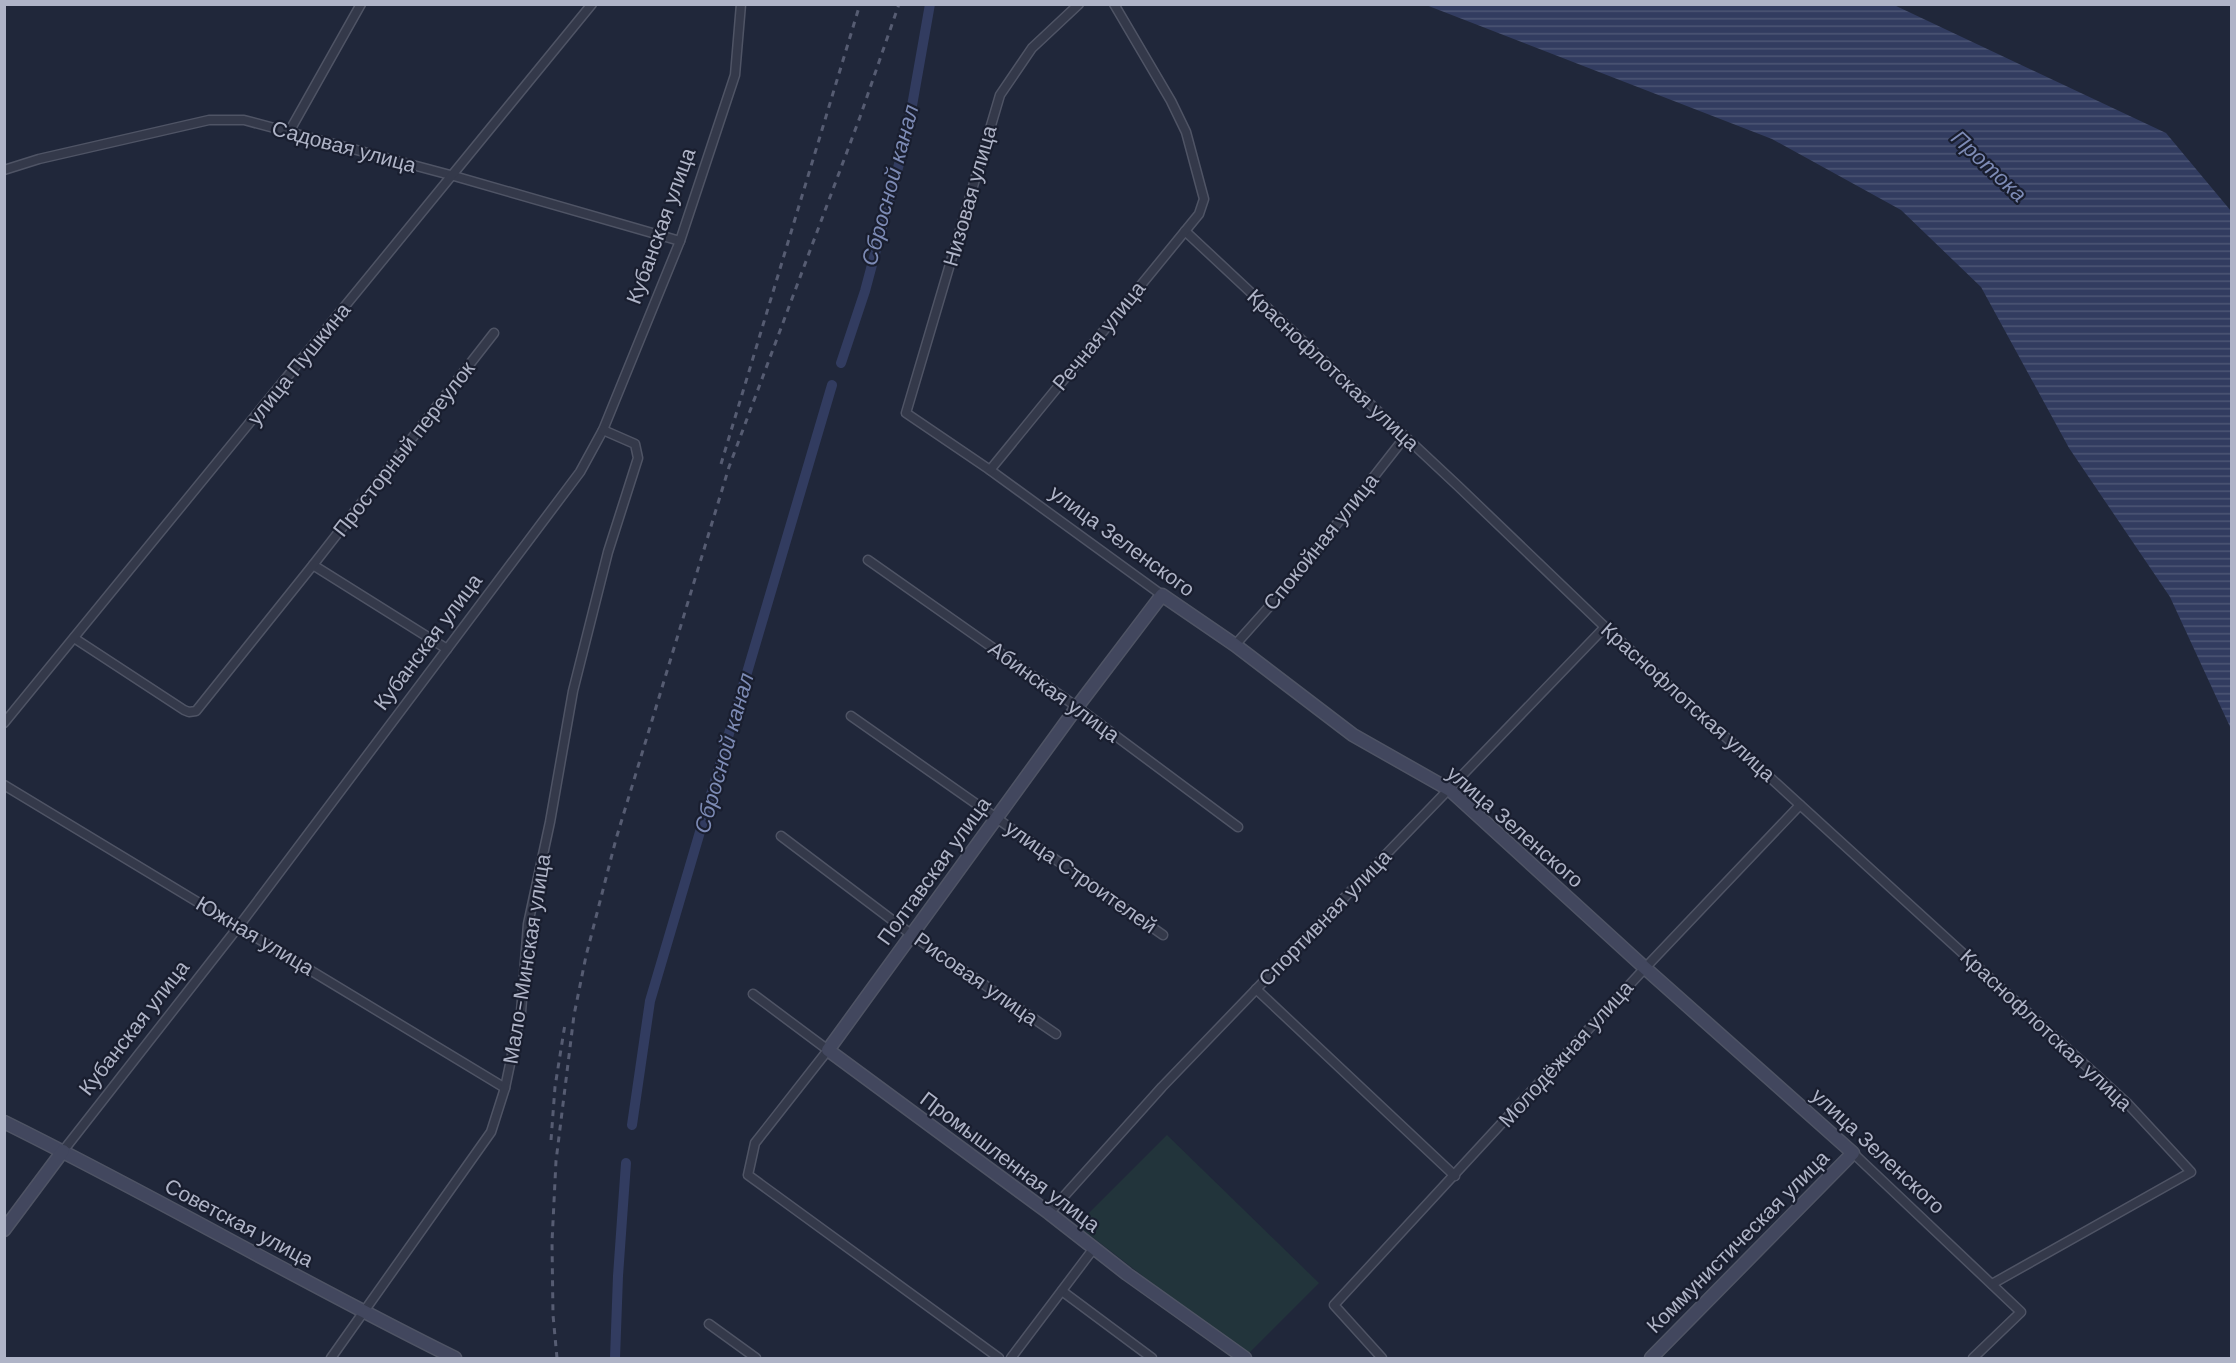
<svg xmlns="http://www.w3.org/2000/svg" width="2236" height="1363" font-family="'DM Sans',sans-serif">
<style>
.grass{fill:#22343b}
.water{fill:url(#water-rules)}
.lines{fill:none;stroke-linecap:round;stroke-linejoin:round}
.canal{stroke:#323c60;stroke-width:10}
.street-casing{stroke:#4f5465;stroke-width:11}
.secondary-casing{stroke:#4f5465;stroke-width:15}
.street{stroke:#34394a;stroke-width:8}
.secondary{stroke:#42475e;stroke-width:12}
.rail{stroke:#565c72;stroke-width:3;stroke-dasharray:6 6;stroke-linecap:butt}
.labels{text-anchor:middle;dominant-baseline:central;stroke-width:4.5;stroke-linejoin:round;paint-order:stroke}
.street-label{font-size:21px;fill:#afb4c7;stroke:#191e2f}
.water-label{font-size:22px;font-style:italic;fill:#7d8bb5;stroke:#191e2f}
</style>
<defs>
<pattern id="water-rules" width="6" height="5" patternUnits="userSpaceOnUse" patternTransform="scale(1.5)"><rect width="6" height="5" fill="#323c60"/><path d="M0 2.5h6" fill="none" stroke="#4d5675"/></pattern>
</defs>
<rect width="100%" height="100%" fill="#20273a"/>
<polygon class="grass" points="1167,1135 1319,1283 1246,1356 1077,1225"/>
<polygon class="water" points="1426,5 1894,5 2166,133 2231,211 2231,729 2170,597 2069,448 1981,287 1901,210 1772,139"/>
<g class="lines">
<g class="canal">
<polyline points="841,363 865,291 907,134 930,4"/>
<polyline points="632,1125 650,1001 832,385"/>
<polyline points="615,1358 618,1276 626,1163"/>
</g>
<defs>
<g id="street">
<polyline points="1079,4 1032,48 1000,95 906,413 990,470 1162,595"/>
<polyline points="289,132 361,4"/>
<polyline points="4,170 39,159 209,120 244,120 454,176 680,241"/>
<polyline points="1185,231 1458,486 1605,627 2127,1103 2191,1172 1992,1284"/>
<polyline points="990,470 1199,214 1204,199 1186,132 1171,101 1114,4"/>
<polyline points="868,560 1077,707 1238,827"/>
<polyline points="313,565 447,649"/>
<polyline points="74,638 184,710 189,712 196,711 313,565 494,333"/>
<polyline points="1235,645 1292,581 1405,437"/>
<polyline points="851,716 1163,935"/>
<polyline points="4,723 592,4"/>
<polyline points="4,785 505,1088"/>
<polyline points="781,836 912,935 1056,1034"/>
<polyline points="1256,989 1455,1176"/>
<polyline points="753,994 828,1050 755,1143 748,1175 999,1358"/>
<polyline points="63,1151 239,926 580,472 603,430 680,241 735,75 741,4"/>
<polyline points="1853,1153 2021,1312 1973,1358"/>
<polyline points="1049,1213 1162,1087 1605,627"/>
<polyline points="1062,1291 1152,1358"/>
<polyline points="709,1324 756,1358"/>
<polyline points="331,1358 491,1132 505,1088 521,1012 528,924 550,822 573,691 608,552 638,458 635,444 603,430"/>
<polyline points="1011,1358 1094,1248"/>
<polyline points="1382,1358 1334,1305 1645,968 1800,805"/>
</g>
<g id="secondary">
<path d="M4,1122C156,1197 303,1283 455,1358"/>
<polyline points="4,1230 63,1151"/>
<polyline points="1245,1358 1127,1274 1049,1213 828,1050 1077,707 1162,595 1235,645 1353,735 1450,790 1645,968 1853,1153 1651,1358"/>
</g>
</defs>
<use href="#street" class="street-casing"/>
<use href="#secondary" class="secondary-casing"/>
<use href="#street" class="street"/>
<use href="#secondary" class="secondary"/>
<g class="rail">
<polyline points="721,464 860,4"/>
<polyline points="551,1140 555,1087 565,1024"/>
<polyline points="557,1358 553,1315 552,1242 556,1161 574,1015 586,956 616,839 729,467 860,117 899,4"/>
</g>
</g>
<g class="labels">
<g class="street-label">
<text transform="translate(344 147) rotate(15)">Садовая улица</text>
<text transform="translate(970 196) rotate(-74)">Низовая улица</text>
<text transform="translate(661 226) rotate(-70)">Кубанская улица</text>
<text transform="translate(1099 336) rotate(-51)">Речная улица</text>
<text transform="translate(299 364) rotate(-51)">улица Пушкина</text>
<text transform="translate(1333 370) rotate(43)">Краснофлотская улица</text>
<text transform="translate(404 449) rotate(-52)">Просторный переулок</text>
<text transform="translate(1122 541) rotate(36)">улица Зеленского</text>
<text transform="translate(1321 542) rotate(-51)">Спокойная улица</text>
<text transform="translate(428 642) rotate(-53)">Кубанская улица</text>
<text transform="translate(1054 692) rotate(36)">Абинская улица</text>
<text transform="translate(1688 702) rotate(42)">Краснофлотская улица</text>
<text transform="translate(1515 827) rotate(41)">улица Зеленского</text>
<text transform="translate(934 871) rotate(-54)">Полтавская улица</text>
<text transform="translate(1081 877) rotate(35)">улица Строителей</text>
<text transform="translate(1325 918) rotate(-46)">Спортивная улица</text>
<text transform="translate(255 936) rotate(31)">Южная улица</text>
<text transform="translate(527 959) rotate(-81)">Мало-Минская улица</text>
<text transform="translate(976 979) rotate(35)">Рисовая улица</text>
<text transform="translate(134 1028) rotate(-52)">Кубанская улица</text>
<text transform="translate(2046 1030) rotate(43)">Краснофлотская улица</text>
<text transform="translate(1566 1054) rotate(-48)">Молодёжная улица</text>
<text transform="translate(1878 1151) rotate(43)">улица Зеленского</text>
<text transform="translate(1010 1162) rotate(37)">Промышленная улица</text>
<text transform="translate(239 1223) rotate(28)">Советская улица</text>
<text transform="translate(1738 1242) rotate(-45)">Коммунистическая улица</text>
</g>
<g class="water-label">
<text transform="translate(1989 166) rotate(43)">Протока</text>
<text transform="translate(890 185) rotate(-75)">Сбросной канал</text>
<text transform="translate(724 753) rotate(-74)">Сбросной канал</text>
</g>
</g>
<rect width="2236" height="1363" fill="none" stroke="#afb4c7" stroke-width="12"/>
</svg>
